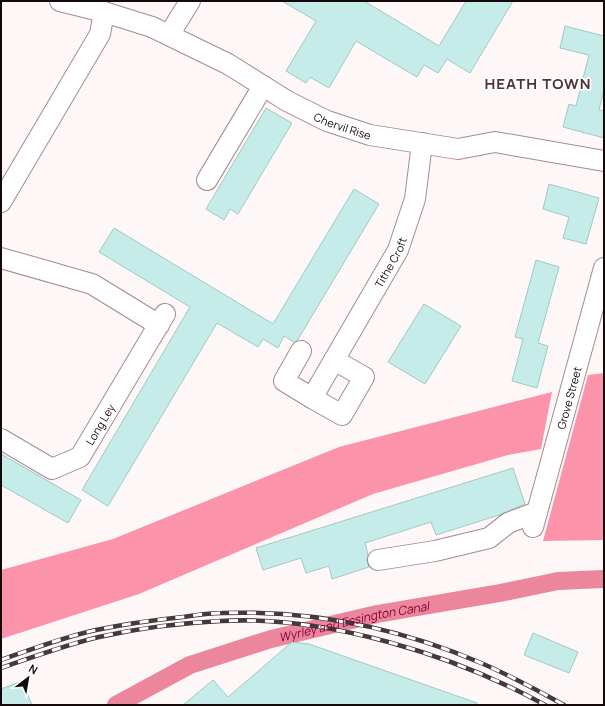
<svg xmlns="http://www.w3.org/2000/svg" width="605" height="706" font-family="Manrope,sans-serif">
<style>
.forest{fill:#fb94ab}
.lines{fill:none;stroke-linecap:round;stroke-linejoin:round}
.canal{stroke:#ec869d;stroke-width:18}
.building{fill:#c5ece9;stroke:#a1c8c5}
.minor-casing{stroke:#a9888e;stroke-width:22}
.minor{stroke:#fff;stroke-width:20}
.rail-casing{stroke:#44393b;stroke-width:4.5}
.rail{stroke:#fff;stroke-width:3;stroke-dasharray:9;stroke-linecap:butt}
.labels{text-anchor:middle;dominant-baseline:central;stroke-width:3.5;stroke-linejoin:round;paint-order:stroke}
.street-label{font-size:11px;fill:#13080a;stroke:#fff}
.water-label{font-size:12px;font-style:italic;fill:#820038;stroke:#fff}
.district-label{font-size:15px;font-weight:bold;letter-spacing:1px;fill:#4e3238;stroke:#fff}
</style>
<rect width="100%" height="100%" fill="#fef7f8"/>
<g class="forest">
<polygon points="604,373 604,540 543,541 588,375"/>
<polygon points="552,392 541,449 508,455 373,494 139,594 1,639 1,570 113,539 339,447"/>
</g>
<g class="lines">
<path class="canal" id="s1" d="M116,705L190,665L271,639L377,614L500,593L558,581L604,579"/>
</g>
<g class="building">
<polygon points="282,1 364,1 439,46 466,1 513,1 470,73 447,59 438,73 424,65 417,77 356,41 329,88 310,77 306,83 286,71 316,21"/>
<polygon points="565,26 604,36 604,90 599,110 604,111 604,138 563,127 569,104 576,106 589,55 560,48"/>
<polygon points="266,108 292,123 238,214 230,209 224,220 206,209"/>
<polygon points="549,184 599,198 586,244 563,238 569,217 543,209"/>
<polygon points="354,189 379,204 297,341 294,342 284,336 278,348 263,339 258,347 217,323 108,506 82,490 190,307 99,252 114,228 273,324"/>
<polygon points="536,260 559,267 538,343 548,346 537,388 512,381 523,339 515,337"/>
<polygon points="424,304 461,326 425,384 388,362"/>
<polygon points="1,454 81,500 68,523 1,485"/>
<polygon points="513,468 525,504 499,515 436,535 431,522 365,543 368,554 367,561 369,567 332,579 329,566 306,573 301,558 263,570 256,548"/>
<polygon points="533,633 578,652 569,673 524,655"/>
<polygon points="292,642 309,644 477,703 477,705 183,705 213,680 228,697"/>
<polygon points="22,681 32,705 1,705 1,689"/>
</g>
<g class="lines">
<defs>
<g id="minor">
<path id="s2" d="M60,1L104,12L152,27L228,64L287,101L327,121L370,135L458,149L495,142L604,161"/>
<polyline points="169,35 190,1"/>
<polyline points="207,180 263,86"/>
<polyline points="1,202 100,34 104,12"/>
<polyline points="1,258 92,284 159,325"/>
<path id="s3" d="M301,351L284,381L312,398L398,250L415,199L422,143"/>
<polyline points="312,398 342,415 364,377 334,360"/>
<path id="s4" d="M1,439L52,469L80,457L165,314"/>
<path id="s5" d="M533,527L604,268"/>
<polyline points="378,560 435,551 489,538 508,523 537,512"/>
</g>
</defs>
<use href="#minor" class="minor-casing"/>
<use href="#minor" class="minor"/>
<defs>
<g id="rail">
<path d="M1,660C32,649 64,637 96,630C125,624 154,620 183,617C196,615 209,613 222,613C310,610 399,628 481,663C509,675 537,690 564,705"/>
<path d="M1,668C33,657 65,645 99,637C139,628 180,623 221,621C325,615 455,655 545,705"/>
</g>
</defs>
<use href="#rail" class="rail-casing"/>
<use href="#rail" class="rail"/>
</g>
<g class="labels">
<g class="street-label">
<text stroke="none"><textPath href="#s2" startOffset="311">Chervil Rise</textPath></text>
<text stroke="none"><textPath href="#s3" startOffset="224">Tithe Croft</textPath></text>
<text stroke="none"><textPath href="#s5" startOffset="134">Grove Street</textPath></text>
<text stroke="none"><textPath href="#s4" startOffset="128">Long Ley</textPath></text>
</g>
<g class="water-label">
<text stroke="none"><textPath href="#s1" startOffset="254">Wyrley and Essington Canal</textPath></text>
</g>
<g class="district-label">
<text x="538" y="83">HEATH TOWN</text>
</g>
</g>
<rect width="605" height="706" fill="none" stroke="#13080a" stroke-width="4"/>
<g transform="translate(28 678) rotate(31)" stroke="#ffffff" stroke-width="3" paint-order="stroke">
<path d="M0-3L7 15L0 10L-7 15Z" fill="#13080a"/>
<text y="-6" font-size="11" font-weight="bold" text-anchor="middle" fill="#13080a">N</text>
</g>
</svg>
